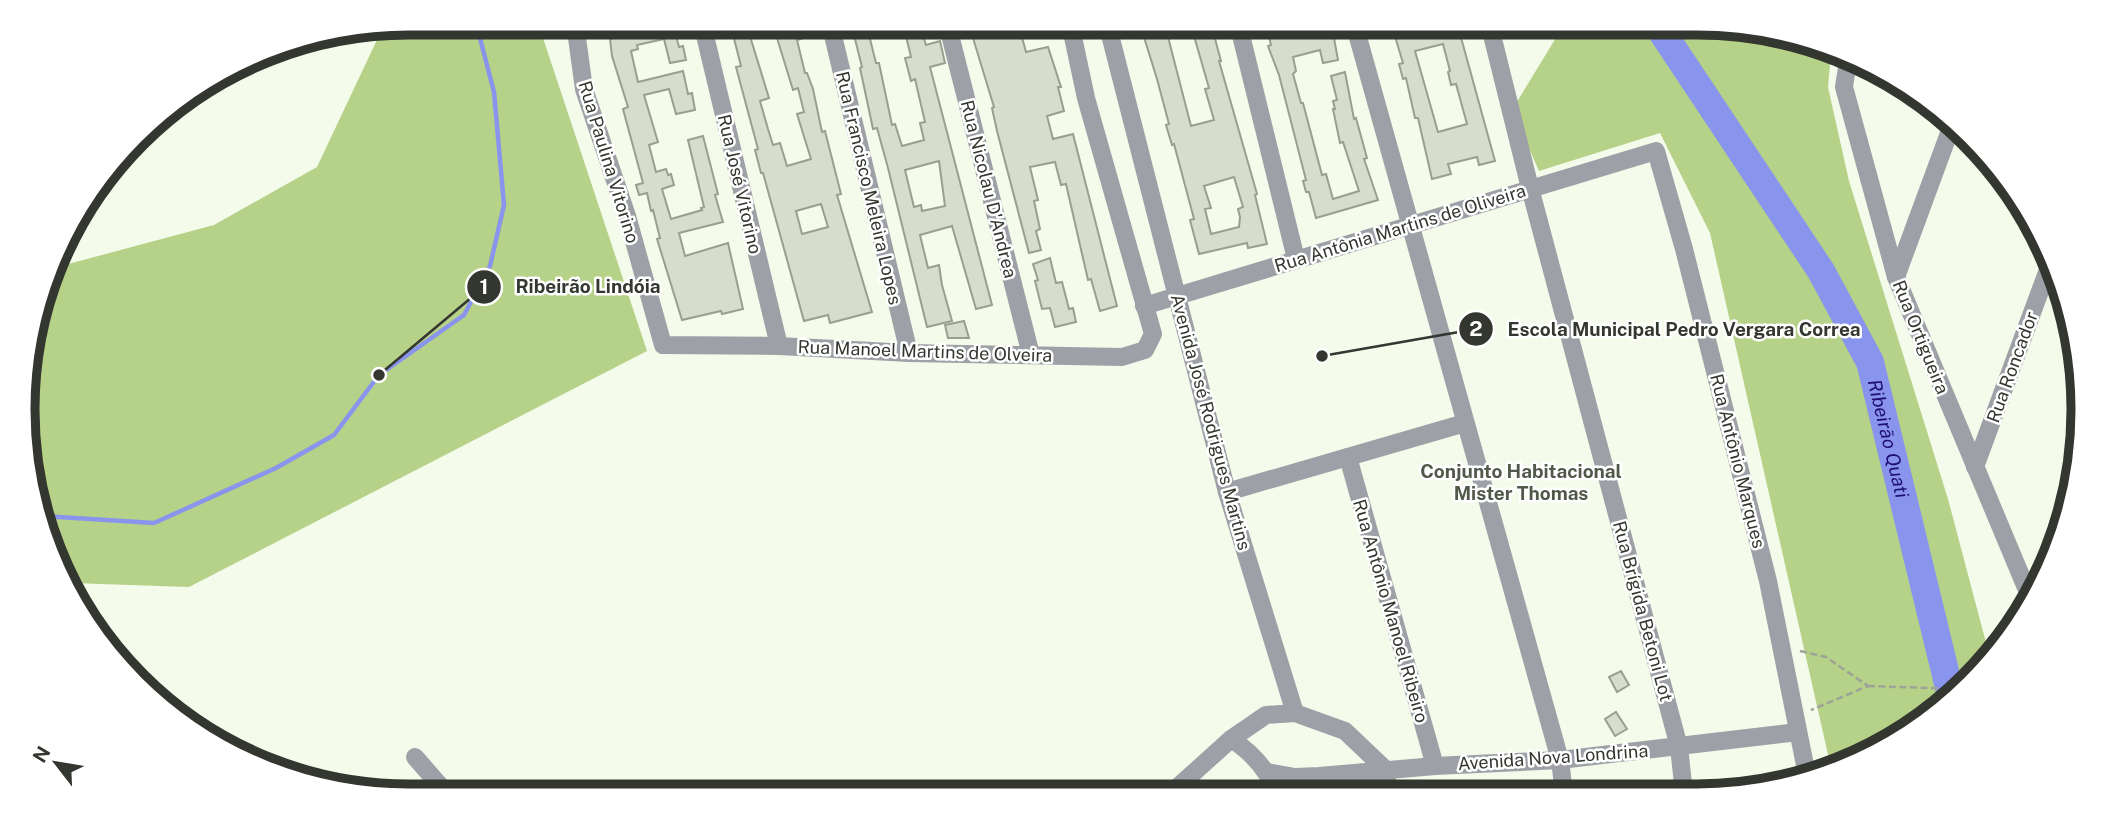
<svg xmlns="http://www.w3.org/2000/svg" width="2106" height="819" font-family="'Public Sans',sans-serif">
<style>
.green{fill:#b6d188}
.lines{fill:none;stroke-linecap:round;stroke-linejoin:round}
.stream{stroke:#8995ed;stroke-width:4.5}
.river{stroke:#8995ed;stroke-width:28}
.building{fill:#d6ddcc;stroke:#989f8f;stroke-width:2;fill-rule:evenodd}
.path{stroke:#9ea397;stroke-width:2.5;stroke-dasharray:7 3.5;stroke-linecap:butt}
.minor{stroke:#9ea0a7;stroke-width:18}
.labels{text-anchor:middle;dominant-baseline:central;stroke-width:5;stroke-linejoin:round;paint-order:stroke}
.street-label{font-size:18px;fill:#343630;stroke:#fff}
.water-label{font-size:19px;font-style:italic;fill:#1e0e75;stroke:#fff}
.neighbourhood-label{font-size:19px;font-weight:bold;fill:#52584a;stroke:#fff}
.rim{fill:none;stroke:#343630;stroke-width:9}
.leader{fill:none;stroke:#343630;stroke-width:2.5}
.callout-dot{fill:#343630;stroke:#fff;stroke-width:2.5}
.mark-label{font-size:21px;text-anchor:middle;font-weight:bold;fill:#fff}
.callout-label{font-size:19px;text-anchor:middle;font-weight:bold;fill:#343630;stroke:#fff;stroke-width:5;stroke-linejoin:round;paint-order:stroke}
</style>
<rect width="100%" height="100%" fill="#f4fbea"/>
<g class="green">
<polygon points="410,23 538,23 647,351 189,587 71,583 30,485 26,359 57,267 214,225 317,167 383,27"/>
<polygon points="1565,23 1697,23 1797,36 1831,53 1828,87 1849,181 1948,499 1989,654 1952,700 1867,757 1828,768 1829,759 1710,233 1660,133 1539,171 1512,110"/>
</g>
<g class="lines">
<polyline class="stream" points="43,516 154,523 276,468 334,435 379,375 464,315 490,266 504,205 494,92 476,23"/>
<path class="river" id="s1" d="M1656,23L1821,271L1870,362L1952,700"/>
</g>
<g class="building">
<path d="M730,23H797L801,39L797,40L805,73H807L813,89L822,132L825,131L841,194L837,195L872,312L830,323L828,315L804,321L763,173H761L755,150L758,149L736,67L741,66ZM773,25L793,90L798,88L804,112L797,114L811,159L787,166L780,143L773,145L768,129L760,101L769,98L749,33ZM821,204L828,227L802,234L796,211Z"/>
<path d="M851,23H866L876,63H879L892,125L895,124L902,146L924,140L920,123L925,122L915,79L911,81L905,58L911,57L905,32L908,31L906,23H919L926,45L940,41L945,63L930,67L992,305L976,309L952,226L920,235L928,268L939,265L942,285L952,321L927,327L888,168L877,128L873,129L860,68L862,67ZM939,161L945,206L922,211L921,205L914,207L905,170Z"/>
<polygon points="971,23 985,23 988,34 1019,26 1026,52 1048,47 1061,87 1058,87 1064,111 1047,116 1053,139 1073,134 1117,306 1100,311 1091,279 1088,280 1066,184 1061,185 1055,162 1030,167 1038,200 1034,201 1040,229 1036,231 1041,250 1029,253 997,131 992,108 994,107 973,38 975,37"/>
<path d="M1134,23H1171V27L1159,30L1160,35L1167,33L1191,126L1214,120L1205,89L1209,88L1192,29L1211,24L1221,61H1219L1257,194L1255,195L1267,244L1248,248L1247,243L1199,254L1190,220L1194,219L1174,144L1172,145L1166,125L1169,124L1157,79L1143,34L1137,36ZM1234,177L1243,207L1238,209L1240,217L1239,227L1211,234L1205,209L1211,208L1204,186Z"/>
<polygon points="1275,23 1328,23 1329,27 1332,27 1338,60 1323,63 1320,50 1293,57 1296,71 1293,74 1301,103 1303,103 1322,175 1326,174 1333,199 1359,191 1343,142 1340,143 1333,109 1335,109 1333,101 1337,100 1331,76 1345,72 1354,119 1356,118 1367,158 1364,159 1378,200 1316,218 1309,192 1306,192 1303,181 1306,180 1279,75 1268,46 1271,45 1266,25"/>
<path d="M1391,23H1439L1440,26L1457,23L1495,161L1479,165L1477,157L1448,164L1451,174L1432,179L1418,118H1415L1406,78L1403,79L1399,64L1403,63ZM1443,44L1450,71L1448,72L1451,85L1456,84L1467,124L1438,132L1415,51Z"/>
<polygon points="673,24 679,47 683,46 686,60 670,63 664,39 637,45 638,49 631,51 638,82 683,71 688,94 692,93 695,110 676,114 669,89 644,95 658,142 649,145 656,172 666,169 668,175 671,174 674,185 662,189 671,219 702,210 701,208 704,207 688,140 703,136 718,194 715,195 723,222 679,233 685,256 728,243 743,309 722,314 721,311 682,320 657,239 660,238 653,210 651,211 647,193 639,195 636,185 643,183 623,109 628,107 612,56 610,39"/>
<polygon points="1050,258 1056,283 1062,282 1069,309 1073,308 1076,322 1055,327 1050,308 1042,309 1035,281 1038,280 1033,264"/>
<polygon points="964,321 969,338 948,338 945,325"/>
<polygon points="1621,671 1629,685 1617,692 1609,677"/>
<polygon points="1616,712 1627,729 1615,736 1605,719"/>
</g>
<g class="lines">
<g class="path">
<polyline points="1800,651 1826,657 1868,686 1811,710"/>
<polyline points="1868,686 1961,689"/>
</g>
<g class="minor">
<polyline points="575,23 584,89 627,216 663,345 779,346 909,353 1122,357 1145,350 1153,334 1086,98 1070,23"/>
<polyline points="702,23 779,346"/>
<polyline points="830,23 909,353"/>
<polyline points="947,23 1031,355"/>
<polyline points="1107,23 1227,492 1295,713"/>
<polyline points="1238,23 1296,259"/>
<polyline points="1354,23 1560,760 1564,793"/>
<polyline points="1489,23 1530,188 1679,747 1684,793"/>
<polyline points="1848,61 1844,87 1896,277 2032,602"/>
<polyline points="1896,277 1952,125"/>
<polyline points="1144,306 1656,151 1684,249 1768,581 1807,775"/>
<polyline points="1348,457 1435,766"/>
<polyline points="1975,467 2049,267"/>
<polyline points="1227,492 1465,423"/>
<path d="M1231,739C1253,753 1268,770 1277,794"/>
<polyline points="415,757 449,796"/>
<polyline points="1266,772 1295,777 1319,776 1435,766 1560,760 1798,732"/>
<polyline points="1170,794 1231,739 1266,715 1295,713 1345,731 1386,770 1388,794"/>
</g>
</g>
<g class="labels">
<g class="street-label">
<text transform="translate(609 162) rotate(73)">Rua Paulina Vitorino</text>
<text transform="translate(740 184) rotate(77)">Rua José Vitorino</text>
<text transform="translate(869 188) rotate(77)">Rua Francisco Meleira Lopes</text>
<text transform="translate(989 189) rotate(76)">Rua Nicolau D'Andrea</text>
<text transform="translate(1400 228) rotate(-17)">Rua Antônia Martins de Oliveira</text>
<text transform="translate(1921 337) rotate(68)">Rua Ortigueira</text>
<text transform="translate(925 351) rotate(2)">Rua Manoel Martins de Olveira</text>
<text transform="translate(2012 367) rotate(-70)">Rua Roncador</text>
<text transform="translate(1211 422) rotate(75)">Avenida José Rodrigues Martins</text>
<text transform="translate(1738 461) rotate(76)">Rua Antônio Marques</text>
<text transform="translate(1391 611) rotate(74)">Rua Antônio Manoel Ribeiro</text>
<text transform="translate(1643 611) rotate(75)">Rua Brígida Betoni Lot</text>
<text transform="translate(1553 757) rotate(-4)">Avenida Nova Londrina</text>
</g>
<g class="water-label">
<text stroke="none"><textPath href="#s1" startOffset="480">Ribeirão Quati</textPath></text>
</g>
<g class="neighbourhood-label">
<text x="1521" y="471">Conjunto Habitacional<tspan x="1521" dy="22">Mister Thomas</tspan></text>
</g>
</g>
<path d="M0 0H2106V819H0ZM409 35H1697A374 374 0 0 1 2071 409V410A374 374 0 0 1 1697 784H409A374 374 0 0 1 35 410V409A374 374 0 0 1 409 35Z" fill="#fff" fill-rule="evenodd"/>
<path class="rim" d="M409 35H1697A374 374 0 0 1 2071 409V410A374 374 0 0 1 1697 784H409A374 374 0 0 1 35 410V409A374 374 0 0 1 409 35Z"/>
<path class="leader" d="M379 375L484 287M1322 356L1476 329"/>
<g class="callout-dot">
<circle cx="379" cy="375" r="7"/>
<circle cx="1322" cy="356" r="7"/>
<circle cx="484" cy="287" r="18"/>
<circle cx="1476" cy="329" r="18"/>
</g>
<g class="mark-label">
<text x="484" y="294">1</text>
<text x="1476" y="336">2</text>
</g>
<g class="callout-label">
<text x="588" y="293">Ribeirão Lindóia</text>
<text x="1684" y="336">Escola Municipal Pedro Vergara Correa</text>
</g>
<g transform="translate(56 763) rotate(301)" stroke="#ffffff" stroke-width="5" paint-order="stroke">
<path d="M0-5L12 26L0 18L-12 26Z" fill="#343630"/>
<text y="-10" font-size="19" font-weight="bold" text-anchor="middle" fill="#343630">N</text>
</g>
</svg>
